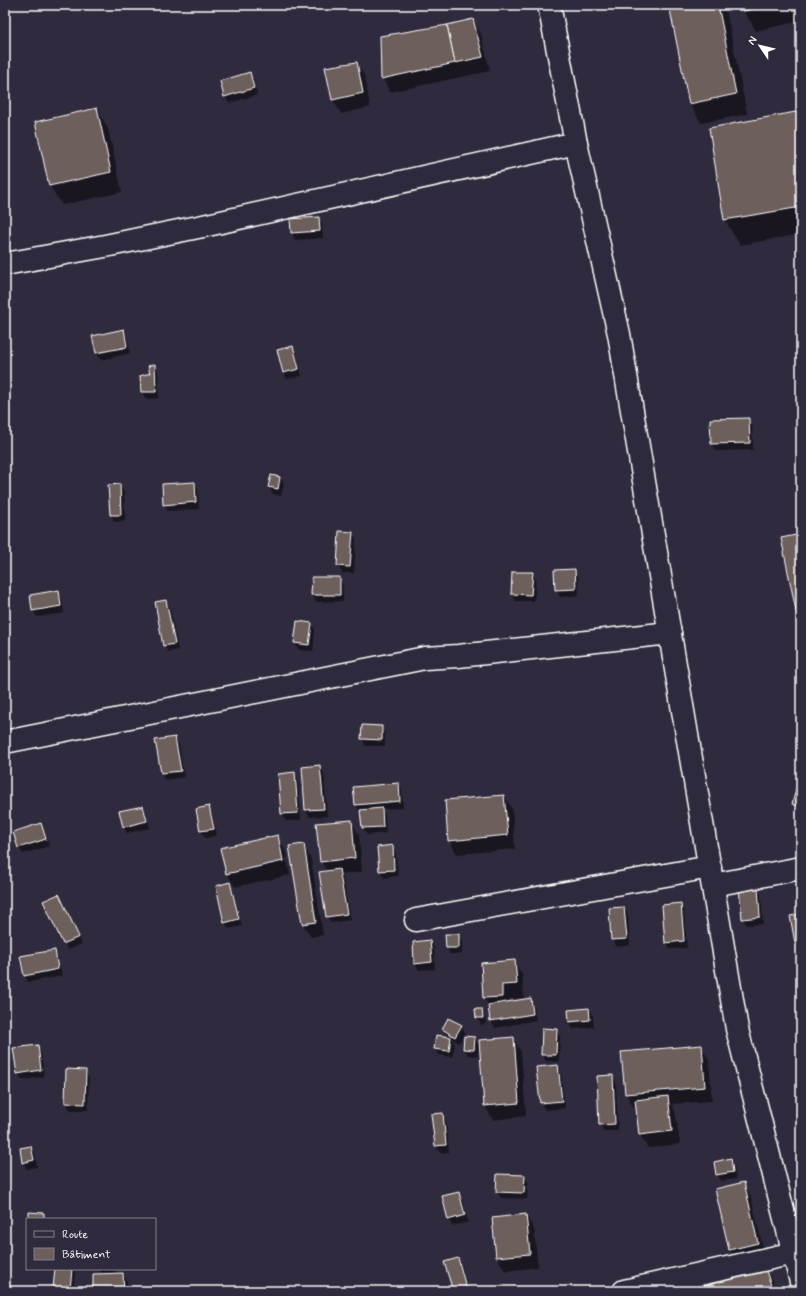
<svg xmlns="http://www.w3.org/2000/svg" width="806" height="1296" font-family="Mynerve,sans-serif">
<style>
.shadow{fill:#0007}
.building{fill:#6d605c;stroke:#fff}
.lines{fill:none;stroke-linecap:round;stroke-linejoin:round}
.street-casing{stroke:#fff;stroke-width:25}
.street{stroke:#2f2a3d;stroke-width:22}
</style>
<rect width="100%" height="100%" fill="#2f2a3d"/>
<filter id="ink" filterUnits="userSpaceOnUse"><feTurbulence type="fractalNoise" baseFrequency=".025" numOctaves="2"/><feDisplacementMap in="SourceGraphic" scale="8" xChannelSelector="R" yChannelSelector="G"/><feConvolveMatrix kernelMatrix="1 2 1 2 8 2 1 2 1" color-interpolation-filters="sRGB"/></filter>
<g filter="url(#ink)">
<g class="shadow">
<polygon points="670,5 725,5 747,114 701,123 690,104"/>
<polygon points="743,5 801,5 801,21 756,31 744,11"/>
<polygon points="473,20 481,34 490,71 390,92 382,78"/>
<polygon points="357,63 365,77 370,107 341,114 333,100 326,68"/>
<polygon points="250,74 254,80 257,95 229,103 225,96"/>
<polygon points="97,109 108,129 122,192 62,205 50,186"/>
<polygon points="801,112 801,234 740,245 725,220"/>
<polygon points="318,218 322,224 323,238 295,240 292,233 291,220"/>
<polygon points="123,330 127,337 130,353 101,360 97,353 93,337"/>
<polygon points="292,347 296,354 302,376 287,379 284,372"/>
<polygon points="155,365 158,372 159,398 146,399 142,392 141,377 152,374"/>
<polygon points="749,419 752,425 753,450 716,451 712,444"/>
<polygon points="280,478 284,484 281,496 273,494 269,487"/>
<polygon points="195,483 198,490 199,509 168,511 164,505"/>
<polygon points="120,486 124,492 125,521 114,522 111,515"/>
<polygon points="340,532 352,533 356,539 354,573 342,573 338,566"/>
<polygon points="574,570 578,577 579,595 560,597 556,590 555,571"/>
<polygon points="532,573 536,580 534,601 516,601 512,594"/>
<polygon points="339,578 343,585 343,601 316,602 312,595"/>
<polygon points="58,591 62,598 64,613 37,617 33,610"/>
<polygon points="166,601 170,608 178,650 168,652 164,645"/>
<polygon points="311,624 315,630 313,651 299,650 295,643"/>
<polygon points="382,727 385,733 385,746 366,746 362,739"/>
<polygon points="175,738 179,745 184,777 165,780 161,773 156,741"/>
<polygon points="320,767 324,773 327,816 310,817 306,810 303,768"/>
<polygon points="294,773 298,780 301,820 286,821 282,814 279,775"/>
<polygon points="801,774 801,818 793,804"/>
<polygon points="398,784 402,791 403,808 381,809 385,815 386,833 367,835 363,828 361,811 359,811 356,805"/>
<polygon points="504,796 512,809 515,849 457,854 449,840"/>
<polygon points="143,807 146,814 150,828 127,833 123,826"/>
<polygon points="208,807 212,814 217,835 205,838 201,831 197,810"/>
<polygon points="351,821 359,835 362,872 341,874 343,877 350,920 331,923 327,917 327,872 321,861"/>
<polygon points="40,824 44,831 49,846 23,854 19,848"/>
<polygon points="277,836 285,850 287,859 230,872 230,874 287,861 290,875 235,887 227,874"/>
<polygon points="303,845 311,859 323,935 311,937 303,924"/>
<polygon points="392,846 396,853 398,876 384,878 380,871 378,848"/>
<polygon points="230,884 233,890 242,926 229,929 225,922"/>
<polygon points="757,888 761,894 763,924 747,925 743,919"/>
<polygon points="59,895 82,944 68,950 44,902"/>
<polygon points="681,904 684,911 687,948 670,949 666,942"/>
<polygon points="624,908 628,915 630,945 616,947 612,940 610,909"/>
<polygon points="801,915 801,949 800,949 796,942"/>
<polygon points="458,935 462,942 462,954 450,954 447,948"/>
<polygon points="430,941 434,948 435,969 419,970 415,963"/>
<polygon points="54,951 58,958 62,976 28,982 25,976"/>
<polygon points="514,961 522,975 524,998 509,999 509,1002 531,999 534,1006 536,1020 495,1028 491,1021 489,1006 484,998 482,964"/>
<polygon points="589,1009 593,1016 594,1027 573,1029 569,1022"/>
<polygon points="476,1010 481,1010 485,1016 486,1024 481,1025 477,1018"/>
<polygon points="461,1026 465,1033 459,1043 451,1038 455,1045 452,1057 439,1055 435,1049 448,1038 443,1029"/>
<polygon points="556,1030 560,1036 559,1062 546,1061 542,1055"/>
<polygon points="475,1038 479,1045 478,1056 468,1055 464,1049"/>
<polygon points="513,1038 521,1052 526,1116 493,1120 485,1106 480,1041"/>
<polygon points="37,1046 41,1053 44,1077 22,1080 18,1073"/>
<polygon points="701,1046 709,1060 712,1101 672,1104 675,1111 680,1144 648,1148 640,1135 637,1108 634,1108 626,1094 622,1053"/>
<polygon points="557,1066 561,1073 565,1108 545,1110 541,1103"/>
<polygon points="85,1071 89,1078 88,1110 70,1110 66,1103"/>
<polygon points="612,1076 616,1083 618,1131 604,1131 600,1125"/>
<polygon points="442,1114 446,1121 449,1152 440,1153 436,1146 433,1115"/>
<polygon points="31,1147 35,1154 37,1167 27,1169 23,1163"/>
<polygon points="730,1160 734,1166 736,1179 721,1181 717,1175"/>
<polygon points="524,1176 528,1182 527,1199 501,1198 497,1192"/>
<polygon points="744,1183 751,1197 765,1256 738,1263 730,1249"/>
<polygon points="459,1193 463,1200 468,1222 452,1226 449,1219"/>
<polygon points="526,1215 534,1229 538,1267 505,1271 497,1257 493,1218"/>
<polygon points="458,1259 462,1266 468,1291 454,1291"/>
<polygon points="764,1267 772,1280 775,1291 697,1291"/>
<polygon points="56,1269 73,1269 75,1273 73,1291 56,1291 54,1288"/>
<polygon points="100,1269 116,1269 117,1274 123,1274 127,1281 127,1291 94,1291 102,1275"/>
</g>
<g class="building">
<polygon points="669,5 718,5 736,94 689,104"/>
<polygon points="742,5 773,5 743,11"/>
<polygon points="473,19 483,57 455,63 447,25"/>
<polygon points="447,25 455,63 381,79 380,36"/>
<polygon points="357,62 363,93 332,100 325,67"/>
<polygon points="250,72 254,88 224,97 220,81"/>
<polygon points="97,108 111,172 49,186 35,122"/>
<polygon points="801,111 801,207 724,220 709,128"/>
<polygon points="319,217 320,231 291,233 290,219"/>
<polygon points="124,329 127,347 96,353 92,336"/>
<polygon points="293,346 299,369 283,373 277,350"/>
<polygon points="155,364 156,392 141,392 140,376 150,373 148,366"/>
<polygon points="749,418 750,443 711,444 710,419"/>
<polygon points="271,475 280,477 278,489 268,487"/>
<polygon points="195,482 196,502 163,505 162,484"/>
<polygon points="120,484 121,515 110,515 108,485"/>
<polygon points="339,531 353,532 350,567 337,566"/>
<polygon points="801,534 801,635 781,538"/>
<polygon points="575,569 576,589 555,590 554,570"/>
<polygon points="512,572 533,572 531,595 511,594"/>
<polygon points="312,577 340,577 340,595 311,595"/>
<polygon points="59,590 61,606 32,611 30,595"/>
<polygon points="166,600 175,644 163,646 155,602"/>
<polygon points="297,621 312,623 309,645 294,643"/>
<polygon points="362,725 382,726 382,740 361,739"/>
<polygon points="175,737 181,771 161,773 155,740"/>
<polygon points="320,765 324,809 305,810 302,767"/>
<polygon points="801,770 801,807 792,804"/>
<polygon points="295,772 298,813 281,814 278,774"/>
<polygon points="399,783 400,801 355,805 353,787"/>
<polygon points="504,795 508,835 448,841 445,800"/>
<polygon points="143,806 147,821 123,827 119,811"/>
<polygon points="209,806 214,829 200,831 196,809"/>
<polygon points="382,808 383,827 362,828 360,810"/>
<polygon points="352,820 355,858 320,862 316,823"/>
<polygon points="41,823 46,839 18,848 13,832"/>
<polygon points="278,835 283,861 226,874 220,848"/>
<polygon points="304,844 316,922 302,924 289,846"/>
<polygon points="393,845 394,870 379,871 377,847"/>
<polygon points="339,869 347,914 326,917 319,872"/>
<polygon points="230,882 239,919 224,923 216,886"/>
<polygon points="758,887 760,917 742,919 739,888"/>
<polygon points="59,894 79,937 63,944 43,901"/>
<polygon points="681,903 684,941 665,943 662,905"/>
<polygon points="624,907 627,939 611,940 609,908"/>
<polygon points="801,914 801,941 795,943 790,916"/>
<polygon points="445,934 459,934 459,948 446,948"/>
<polygon points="430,940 432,962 414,964 413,942"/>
<polygon points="55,950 58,969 24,976 20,956"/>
<polygon points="515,960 517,984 502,985 502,997 483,998 481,963"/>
<polygon points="531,998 533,1014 490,1021 488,1005"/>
<polygon points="589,1008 590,1020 569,1022 568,1010"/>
<polygon points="475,1009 482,1009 483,1018 476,1018"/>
<polygon points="448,1018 462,1025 455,1037 442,1029"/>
<polygon points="542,1028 557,1029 556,1055 541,1055"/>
<polygon points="436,1035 451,1037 449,1051 434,1049"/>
<polygon points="464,1036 475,1037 474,1050 463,1049"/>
<polygon points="514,1037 519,1103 484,1106 479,1040"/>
<polygon points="38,1045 41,1070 17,1074 13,1048"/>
<polygon points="702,1045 705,1087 625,1094 621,1052"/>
<polygon points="558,1065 562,1101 540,1103 536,1067"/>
<polygon points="66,1069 86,1070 85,1104 65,1103"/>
<polygon points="613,1075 615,1124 599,1125 597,1076"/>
<polygon points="668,1096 672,1131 639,1135 635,1100"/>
<polygon points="443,1113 446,1145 435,1146 431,1114"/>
<polygon points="31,1146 34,1160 22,1163 20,1148"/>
<polygon points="731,1158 733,1172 716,1175 714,1162"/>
<polygon points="497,1174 525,1175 524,1193 496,1192"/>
<polygon points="744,1182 758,1243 729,1250 715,1189"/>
<polygon points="459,1192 465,1215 448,1220 442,1196"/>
<polygon points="29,1212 44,1213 44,1219 29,1219"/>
<polygon points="526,1214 530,1254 496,1257 492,1218"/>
<polygon points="458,1258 467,1291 453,1291 444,1262"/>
<polygon points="764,1265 773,1291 753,1291 752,1290 749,1291 694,1291"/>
<polygon points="55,1269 72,1269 70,1290 53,1288"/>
<polygon points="123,1273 124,1291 93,1291 93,1274"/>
</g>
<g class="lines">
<defs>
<g id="street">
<polyline points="549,5 576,143 619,334 737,1029 801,1282"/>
<polyline points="5,264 105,246 203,226 576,143"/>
<polyline points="5,742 425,658 458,656 670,633"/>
<polyline points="713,885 801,868"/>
<polyline points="416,920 710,867"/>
<polyline points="624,1291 794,1253"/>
</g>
</defs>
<use href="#street" class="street-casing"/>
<use href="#street" class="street"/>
</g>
</g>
<rect width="806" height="1296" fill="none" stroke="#2f2a3d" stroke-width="20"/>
<rect x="10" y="10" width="786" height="1276" fill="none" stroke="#fff" stroke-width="1.5" filter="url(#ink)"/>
<rect x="26" y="1218" width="130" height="52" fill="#2f2a3d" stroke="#827f8b"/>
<rect x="34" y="1231" width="20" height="6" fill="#2f2a3d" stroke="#827f8b"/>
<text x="62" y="1238" font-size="12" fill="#ffffff">Route</text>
<rect x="34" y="1248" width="20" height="12" fill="#6d605c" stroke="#827f8b"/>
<text x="62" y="1258" font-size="12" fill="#ffffff">Bâtiment</text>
<g transform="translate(760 46) rotate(305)" stroke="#2f2a3d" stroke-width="3" paint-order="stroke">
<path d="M0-3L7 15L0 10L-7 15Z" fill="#ffffff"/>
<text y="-6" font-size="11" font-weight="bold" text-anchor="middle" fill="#ffffff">N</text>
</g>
</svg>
